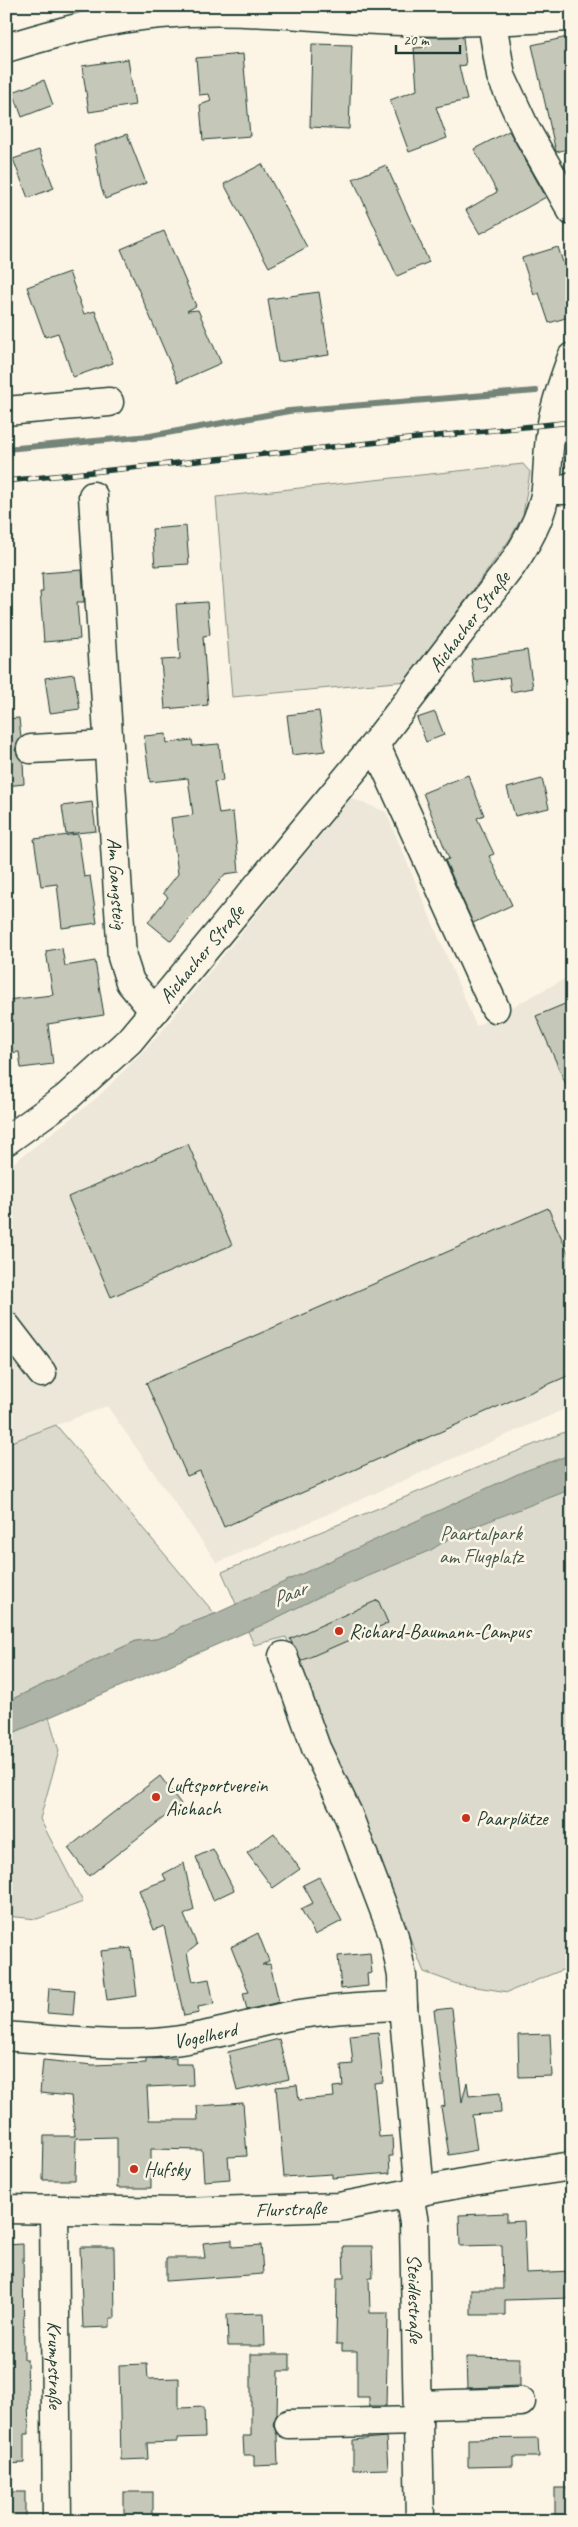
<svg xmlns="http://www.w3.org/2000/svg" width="578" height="2527" font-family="Caveat,sans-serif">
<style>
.built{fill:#ece7d8}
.green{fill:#dcdacc;stroke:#7e8c80}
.water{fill:#aeb3a7;stroke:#758479}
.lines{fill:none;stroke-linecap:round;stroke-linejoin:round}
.stream{stroke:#758479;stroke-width:6}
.building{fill:#c5c7b9;stroke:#1f3d34}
.minor-casing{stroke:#1f3d34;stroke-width:31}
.minor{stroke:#fcf5e5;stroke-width:28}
.rail-casing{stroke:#1f3d34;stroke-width:5.5}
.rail{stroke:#fcf5e5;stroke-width:4;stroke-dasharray:11;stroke-linecap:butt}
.poi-dot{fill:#c8321e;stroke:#fcf5e5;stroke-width:2}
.labels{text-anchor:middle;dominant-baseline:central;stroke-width:5;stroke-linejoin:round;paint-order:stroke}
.street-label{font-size:20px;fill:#1f3d34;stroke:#fcf5e5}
.park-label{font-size:20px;fill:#455c52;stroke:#fcf5e5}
.poi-label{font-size:20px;fill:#1f3d34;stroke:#fcf5e5;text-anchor:start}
.water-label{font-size:21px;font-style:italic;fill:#435a51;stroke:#fcf5e5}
</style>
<rect width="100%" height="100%" fill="#fcf5e5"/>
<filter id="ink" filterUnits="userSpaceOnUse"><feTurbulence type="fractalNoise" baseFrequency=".02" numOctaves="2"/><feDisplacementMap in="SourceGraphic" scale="10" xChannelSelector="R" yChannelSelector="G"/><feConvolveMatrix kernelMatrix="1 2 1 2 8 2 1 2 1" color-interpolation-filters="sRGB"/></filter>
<g filter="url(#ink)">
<polygon class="built" points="351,798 386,812 476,1026 572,975 572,1406 217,1563 107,1406 6,1444 6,1169 98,1097 156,1038"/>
<g class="green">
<polygon points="523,464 530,472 523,515 510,539 407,681 232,697 216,497"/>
<polygon points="56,1425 215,1614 180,1627 175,1633 156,1639 136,1641 6,1702 6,1444"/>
<polygon points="572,1429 572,1966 508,1992 457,1984 424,1972 286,1637 254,1645 222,1572"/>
<polygon points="49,1717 59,1751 40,1819 83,1902 37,1919 6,1916 6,1736"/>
</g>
<polygon class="water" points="572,1454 572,1489 458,1533 431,1550 323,1595 262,1625 6,1736 6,1702 136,1641 156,1639 175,1633 180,1627 215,1614 522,1472"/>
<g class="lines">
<polyline class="stream" points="6,449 150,436 289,411 536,391"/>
</g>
<g class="building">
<polygon points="572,36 572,148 556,152 532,45"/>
<polygon points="425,37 463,37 466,65 459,66 467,100 436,107 447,138 409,152 390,100 417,90 414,48 426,47"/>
<polygon points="312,44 352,45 349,129 310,127"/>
<polygon points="243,54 250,136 203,140 200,105 211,101 209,94 199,95 196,58"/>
<polygon points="128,59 135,105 89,112 82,66"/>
<polygon points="44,80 53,105 22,117 13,92"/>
<polygon points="509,131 546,197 480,234 466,210 497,192 474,149"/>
<polygon points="127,134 146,183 105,199 101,187 94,146"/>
<polygon points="39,150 54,188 28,198 13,159"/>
<polygon points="262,164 307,247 269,267 224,184"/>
<polygon points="386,165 429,262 397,276 353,179"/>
<polygon points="164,231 196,306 187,311 198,310 221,363 178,382 121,249"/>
<polygon points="558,247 570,284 565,285 572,308 572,316 549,323 539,293 534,295 522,258"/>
<polygon points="69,272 84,314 95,311 113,363 73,377 58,333 45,337 27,287"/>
<polygon points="319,292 329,355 278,362 268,299"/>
<polygon points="186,526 189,564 155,566 152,529"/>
<polygon points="82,570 84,602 77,602 80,639 44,642 40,592 43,592 42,573"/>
<polygon points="207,602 210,635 203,636 208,705 165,709 161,660 180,659 176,604"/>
<polygon points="527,650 533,688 511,692 509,677 475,683 471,659"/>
<polygon points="74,674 80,709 50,713 45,678"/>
<polygon points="319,711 325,751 292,755 287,715"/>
<polygon points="435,712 444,735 426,742 417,718"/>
<polygon points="19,718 21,738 15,750 23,762 24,784 6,786 6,719"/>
<polygon points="166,734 167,743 192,740 193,746 219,744 223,781 214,782 219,814 233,812 239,872 225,874 171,941 148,922 168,897 163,893 178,874 171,818 193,815 188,778 150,782 144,736"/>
<polygon points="468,775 484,815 477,818 494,854 489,856 512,905 473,923 445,860 449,859 423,793"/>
<polygon points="542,779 549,808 515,816 507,788"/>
<polygon points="92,802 96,831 66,834 62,806"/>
<polygon points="78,834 84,877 90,876 97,923 62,928 57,884 41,886 34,839"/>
<polygon points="62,948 65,966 95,961 104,1015 48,1024 53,1064 21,1068 19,1052 6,1053 6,1000 53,995 46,951"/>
<polygon points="572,1001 572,1098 536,1016"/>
<polygon points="188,1144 232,1245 111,1297 68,1197"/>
<polygon points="548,1208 572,1261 572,1374 224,1527 200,1471 187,1476 146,1383"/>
<polygon points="378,1600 388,1623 301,1661 290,1639"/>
<polygon points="160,1776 181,1804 89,1876 68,1848"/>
<polygon points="274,1833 300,1869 273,1888 247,1853"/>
<polygon points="213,1849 234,1890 213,1900 196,1857"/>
<polygon points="184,1863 194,1910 184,1915 197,1945 187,1953 193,1982 209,1979 214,2004 198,2007 199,2013 184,2016 164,1926 154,1930 139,1890 166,1880 163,1874"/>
<polygon points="319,1877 342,1921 315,1935 301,1909 313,1903 303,1885"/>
<polygon points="258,1933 269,1961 262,1965 270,1964 279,2002 247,2010 243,1993 249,1992 231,1947"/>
<polygon points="131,1948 137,1996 107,2000 101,1951"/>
<polygon points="370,1953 372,1973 367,1974 368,1986 341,1989 338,1956"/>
<polygon points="49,1988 75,1990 73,2015 47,2013"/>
<polygon points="452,2008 462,2102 467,2082 469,2096 500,2093 501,2113 472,2115 477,2150 449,2155 441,2107 445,2106 434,2010"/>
<polygon points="378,2032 383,2082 374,2083 379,2137 392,2136 393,2156 389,2156 390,2173 332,2178 332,2174 284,2177 276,2087 297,2085 299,2100 334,2097 333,2087 343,2086 341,2065 353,2064 350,2035"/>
<polygon points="550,2034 552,2076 519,2077 518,2035"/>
<polygon points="279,2039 289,2079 237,2091 228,2052"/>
<polygon points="176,2058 176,2064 192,2064 193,2085 147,2087 149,2120 198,2120 197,2106 243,2103 247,2156 228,2157 230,2179 204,2181 202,2150 151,2149 151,2188 117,2188 117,2137 76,2138 75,2180 43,2180 44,2136 75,2136 71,2096 40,2093 43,2060 93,2065 146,2063 146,2059"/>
<polygon points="507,2213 507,2222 524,2221 526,2273 572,2271 572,2298 505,2300 505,2315 471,2315 471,2289 503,2289 502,2245 460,2246 459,2215"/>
<polygon points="232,2240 232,2247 261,2245 263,2274 166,2281 166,2258 205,2258 203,2243"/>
<polygon points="23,2244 24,2359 27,2359 29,2434 24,2434 24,2463 6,2464 6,2245"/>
<polygon points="343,2246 372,2246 373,2278 369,2278 370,2313 388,2313 386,2406 369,2406 369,2397 357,2397 357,2351 342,2351 342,2344 336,2344 337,2278 344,2278"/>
<polygon points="80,2247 114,2247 115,2318 110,2318 110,2327 83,2328"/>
<polygon points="264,2313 265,2346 228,2346 227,2314"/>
<polygon points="251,2354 290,2354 290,2371 278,2371 277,2414 273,2424 277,2435 278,2465 254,2466 254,2455 244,2455 243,2436 251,2436"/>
<polygon points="466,2357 520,2358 520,2386 467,2388"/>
<polygon points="147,2364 148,2379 179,2378 179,2408 204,2407 205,2437 177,2438 177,2442 147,2443 148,2459 121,2460 119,2365"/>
<polygon points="386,2437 388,2469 353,2470 353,2440"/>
<polygon points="538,2438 539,2457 513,2457 513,2466 468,2467 468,2439"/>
<rect x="555" y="2488" width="17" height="27"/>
<rect x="6" y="2492" width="19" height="29"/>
<rect x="124" y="2492" width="29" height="29"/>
</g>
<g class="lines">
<defs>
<g id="minor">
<polyline points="492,22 501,76 526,130 572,211"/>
<path d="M6,48C55,33 109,18 161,14C241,6 321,19 402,21C459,23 515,20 572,17"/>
<polyline points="6,411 109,402"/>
<polyline points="546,490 565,490 572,486"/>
<path id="s1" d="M93,496L122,957L130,982L154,1011"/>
<polyline points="375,744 495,1008"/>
<polyline points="31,749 109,745"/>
<path id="s2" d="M6,1141L66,1098L129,1041L375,744L512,565C528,542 542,517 546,489C548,467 548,445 552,423C556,400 564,379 572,357"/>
<polyline points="6,1326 42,1373"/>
<polyline points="283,1656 316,1748 347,1812 394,1936 402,1976 403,2006 420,2192"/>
<path id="s3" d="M6,2036C55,2040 106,2046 155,2043C200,2040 245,2025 289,2016C326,2009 365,2007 403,2006"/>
<path id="s4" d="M409,2194L414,2223L420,2521"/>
<path id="s5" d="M6,2209L182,2212L339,2207L473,2181L572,2166"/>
<path id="s6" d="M54,2209L57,2521"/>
<polyline points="418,2405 521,2402"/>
<polyline points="289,2424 418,2421"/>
</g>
</defs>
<use href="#minor" class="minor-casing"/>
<use href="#minor" class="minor"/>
<defs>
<polyline id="rail" points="6,481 572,422"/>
</defs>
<use href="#rail" class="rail-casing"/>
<use href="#rail" class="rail"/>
</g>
</g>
<g class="poi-dot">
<circle cx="339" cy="1631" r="5"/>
<circle cx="156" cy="1797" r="5"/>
<circle cx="466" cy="1818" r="5"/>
<circle cx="134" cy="2169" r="5"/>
</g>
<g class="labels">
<g class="street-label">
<text stroke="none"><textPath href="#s2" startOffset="699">Aichacher Straße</textPath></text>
<text stroke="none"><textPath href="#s1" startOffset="388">Am Gangsteig</textPath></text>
<text stroke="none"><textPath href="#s2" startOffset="272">Aichacher Straße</textPath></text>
<text stroke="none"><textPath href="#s3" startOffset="200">Vogelherd</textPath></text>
<text stroke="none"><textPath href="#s5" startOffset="285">Flurstraße</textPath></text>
<text stroke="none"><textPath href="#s4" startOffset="105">Steidlestraße</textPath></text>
<text stroke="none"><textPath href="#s6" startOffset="156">Krumpstraße</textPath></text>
</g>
<g class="park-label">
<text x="481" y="1533">Paartalpark<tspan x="481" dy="23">am Flugplatz</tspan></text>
</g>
<g class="poi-label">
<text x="349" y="1631">Richard-Baumann-Campus</text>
<text x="166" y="1785">Luftsportverein<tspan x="166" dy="23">Aichach</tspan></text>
<text x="476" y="1818">Paarplätze</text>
<text x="144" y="2169">Hufsky</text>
</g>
<g class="water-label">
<text transform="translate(289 1594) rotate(-23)">Paar</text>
</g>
</g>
<rect width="578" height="2527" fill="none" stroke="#fcf5e5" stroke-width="25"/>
<rect x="12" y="12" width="553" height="2502" fill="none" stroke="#1f3d34" stroke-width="2" filter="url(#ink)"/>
<path d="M396 45v8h64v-8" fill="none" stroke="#1f3d34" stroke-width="2.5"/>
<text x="403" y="45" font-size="15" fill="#1f3d34" stroke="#fcf5e5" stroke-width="4" paint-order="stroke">20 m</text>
</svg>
